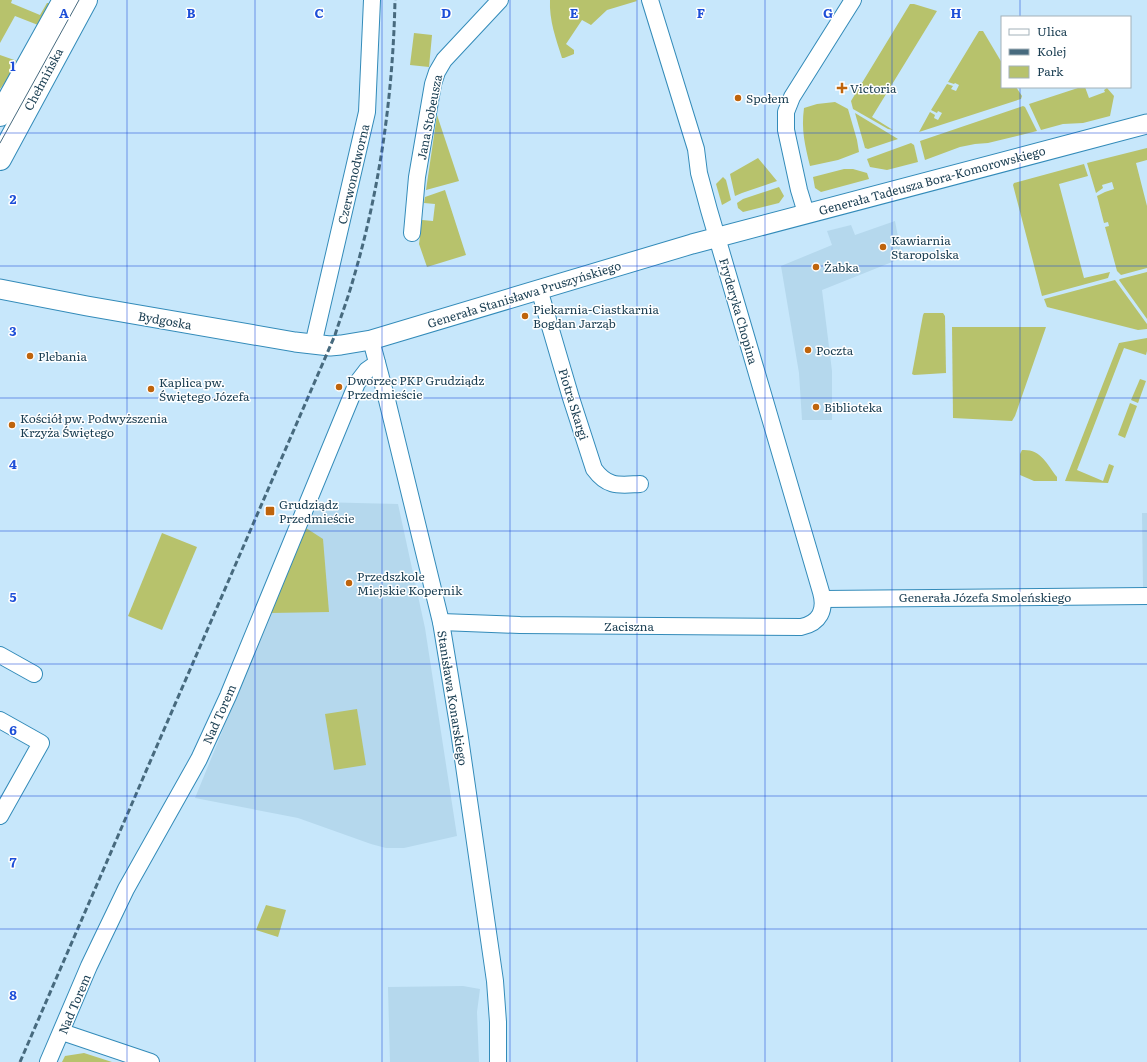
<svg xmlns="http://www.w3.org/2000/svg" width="1147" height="1062" font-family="Literata,serif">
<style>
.built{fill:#b5d8ed}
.green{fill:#b7c26c}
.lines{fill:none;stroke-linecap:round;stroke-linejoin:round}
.minor-casing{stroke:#338bb9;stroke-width:18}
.tertiary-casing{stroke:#338bb9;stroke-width:21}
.secondary-casing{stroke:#338bb9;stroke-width:24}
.minor{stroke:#fff;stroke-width:16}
.tertiary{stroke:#fff;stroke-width:19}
.secondary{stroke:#fff;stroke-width:22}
.tram{stroke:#476a7e;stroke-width:1}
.rail{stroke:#476a7e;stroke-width:3;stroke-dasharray:6 3;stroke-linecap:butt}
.grid{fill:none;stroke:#1d4ed8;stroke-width:1;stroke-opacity:0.55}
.poi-dot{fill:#bf640c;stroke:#fff;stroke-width:1.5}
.labels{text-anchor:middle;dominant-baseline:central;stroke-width:3;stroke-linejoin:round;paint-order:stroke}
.street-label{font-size:12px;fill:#1a3e52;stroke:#fff}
.poi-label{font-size:12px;fill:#1a3e52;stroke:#fff;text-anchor:start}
.grid-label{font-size:13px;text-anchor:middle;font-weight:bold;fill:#1d4ed8;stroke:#fff;stroke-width:3;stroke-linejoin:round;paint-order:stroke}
</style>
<rect width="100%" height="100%" fill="#c7e7fb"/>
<g class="built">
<polygon points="895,221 902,258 822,290 832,371 832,420 802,420 799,373 781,266 832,245 827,231 851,225 855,235"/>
<polygon points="316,502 398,504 425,628 457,836 404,848 386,848 371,844 298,818 195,798"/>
<polygon points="1142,513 1147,513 1147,588 1143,588"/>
<polygon points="463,986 480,989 477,1012 479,1062 390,1062 388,987"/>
</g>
<g class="green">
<polygon points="0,0 12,0 11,3 40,15 47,3 50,3 38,25 15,16 0,43"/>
<path d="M550,0H636L637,1L607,10L591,25L582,20L566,44L574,50V54L564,58H562C556,39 549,20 550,0Z"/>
<polygon points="910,4 914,4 937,11 872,117 893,130 888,129 853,109 851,101"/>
<polygon points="979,31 983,31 1002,63 1002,87 1016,87 1022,96 1021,99 919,132 930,112 935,115 934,118 938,120 942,113 938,111 937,113 931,110 947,84 953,86 951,89 956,91 959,85 955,83 954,84 948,82"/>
<polygon points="414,33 432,35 429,67 410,65"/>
<polygon points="0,55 20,62 0,89"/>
<polygon points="1081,87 1085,87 1089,98 1105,92 1104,90 1107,88 1114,96 1110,116 1083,123 1063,124 1041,130 1029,104"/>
<path d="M835,102L848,109L857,140L859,152L838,160L810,166C805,145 801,130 804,108L817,104Z"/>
<polygon points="1023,106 1025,107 1037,131 988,143 975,144 960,147 925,160 920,141"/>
<polygon points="855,113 898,139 868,149 865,148"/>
<polygon points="437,115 459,181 426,190"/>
<polygon points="911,143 914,145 918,162 887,170 870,167 867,159"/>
<polygon points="1147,148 1147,160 1136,163 1147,206 1147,268 1121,275 1117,271 1105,227 1109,226 1108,222 1104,223 1097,196 1105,192 1114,189 1112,182 1102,185 1103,188 1096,193 1087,163"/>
<polygon points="758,158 777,181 742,193 735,196 730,174"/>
<polygon points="1084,164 1088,176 1059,184 1084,278 1110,272 1108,278 1042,296 1013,185 1014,183"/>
<polygon points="844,169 853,169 867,173 869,179 821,192 815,188 813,177"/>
<polygon points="723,177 726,180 731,200 722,205 716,184"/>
<polygon points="779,187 784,196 779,203 743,212 738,208 737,203 743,199"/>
<polygon points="445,190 466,255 427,267 419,244 422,220 433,221 435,204 424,203 425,197"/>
<polygon points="1147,272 1147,319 1119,280 1120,279"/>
<polygon points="1115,280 1147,324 1147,329 1138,330 1047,307 1044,299"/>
<polygon points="924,313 943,313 945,316 946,373 914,375 912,374 923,315"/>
<polygon points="952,327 1046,327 1015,416 1012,421 953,418"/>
<polygon points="1147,338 1147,351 1146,355 1124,348 1077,470 1103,481 1109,464 1114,466 1108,483 1065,481 1119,343"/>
<polygon points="1140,379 1146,381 1138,403 1131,400"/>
<polygon points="1130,403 1137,406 1125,438 1118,435"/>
<path d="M1022,450C1041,449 1046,463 1057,477V481H1034L1020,475V454Z"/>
<polygon points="306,528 323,539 329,612 271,613"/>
<polygon points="162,533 197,547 162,630 128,616"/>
<polygon points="357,709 366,765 334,770 325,714"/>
<polygon points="266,905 286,910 278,937 256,930"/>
<polygon points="84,1053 112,1062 62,1062 65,1056"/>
</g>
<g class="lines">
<defs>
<g id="minor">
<polyline points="806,213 799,190 786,130 786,112 792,97 853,0"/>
<polyline points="412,233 417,177 433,84 437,72 444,60 500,0"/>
<path d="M539,289L571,398L594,469C608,488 619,485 640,484"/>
<polyline points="371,340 387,400 441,622 459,731 495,981 498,1022 498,1062"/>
<polyline points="313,345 367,112 372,0"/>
<polyline points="823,599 1147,596"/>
<path d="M441,622L520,625L801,627C820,623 826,610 821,592L709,210L699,173L696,149L650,0"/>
<polyline points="0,655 34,674"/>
<polyline points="0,720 41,743 0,816"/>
<polyline points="62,1032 151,1062"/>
<polyline points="48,1062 89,966 126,889 199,759 228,696 357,383 367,370 377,363"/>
</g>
<polyline id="tertiary" points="0,289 87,306 295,342 330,346 341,345 371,340 692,244 1147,124"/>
<g id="secondary">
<polyline points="0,115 64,0"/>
<polyline points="0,159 86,0"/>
</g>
</defs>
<use href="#minor" class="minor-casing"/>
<use href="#tertiary" class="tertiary-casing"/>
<use href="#secondary" class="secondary-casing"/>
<use href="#minor" class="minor"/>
<use href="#tertiary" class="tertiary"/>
<use href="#secondary" class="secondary"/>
<polyline class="tram" points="0,143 79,0"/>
<path class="rail" d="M20,1062L335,335C341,316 348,298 353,280C380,189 393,94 395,0"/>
</g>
<path class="grid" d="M127,0V1062M255,0V1062M382,0V1062M510,0V1062M637,0V1062M765,0V1062M892,0V1062M1020,0V17M1020,87V1062M0,133H1147M0,266H1147M0,398H1147M0,531H1147M0,664H1147M0,796H1147M0,929H1147"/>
<g class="poi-dot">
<path d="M840 82h4v4h4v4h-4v4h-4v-4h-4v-4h4z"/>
<circle cx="738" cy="98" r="4"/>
<circle cx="883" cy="247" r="4"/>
<circle cx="816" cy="267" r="4"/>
<circle cx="525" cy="316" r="4"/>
<circle cx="808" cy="350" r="4"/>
<circle cx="30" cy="356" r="4"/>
<circle cx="339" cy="387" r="4"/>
<circle cx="151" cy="389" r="4"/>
<circle cx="816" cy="407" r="4"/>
<circle cx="12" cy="425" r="4"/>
<rect x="265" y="506" width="10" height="10" rx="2"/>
<circle cx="349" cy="583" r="4"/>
</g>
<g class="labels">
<g class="street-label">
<text transform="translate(43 79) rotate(-62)">Chełmińska</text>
<text transform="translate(429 117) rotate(-79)">Jana Stobeusza</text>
<text transform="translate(353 174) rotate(-77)">Czerwonodworna</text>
<text transform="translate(932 180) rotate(-15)">Generała Tadeusza Bora-Komorowskiego</text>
<text transform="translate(524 294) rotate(-17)">Generała Stanisława Pruszyńskiego</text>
<text transform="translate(739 311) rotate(74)">Fryderyka Chopina</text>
<text transform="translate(165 320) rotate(10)">Bydgoska</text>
<text transform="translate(574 404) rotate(73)">Piotra Skargi</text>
<text x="985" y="597">Generała Józefa Smoleńskiego</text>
<text x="629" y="626">Zaciszna</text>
<text transform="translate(453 698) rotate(81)">Stanisława Konarskiego</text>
<text transform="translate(219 714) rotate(-66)">Nad Torem</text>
<text transform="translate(74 1004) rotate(-67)">Nad Torem</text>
</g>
<g class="poi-label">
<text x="850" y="88">Victoria</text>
<text x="746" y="98">Społem</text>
<text x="891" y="240">Kawiarnia<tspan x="891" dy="14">Staropolska</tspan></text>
<text x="824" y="267">Żabka</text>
<text x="533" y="309">Piekarnia-Ciastkarnia<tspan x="533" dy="14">Bogdan Jarząb</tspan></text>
<text x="816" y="350">Poczta</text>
<text x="38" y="356">Plebania</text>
<text x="347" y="380">Dworzec PKP Grudziądz<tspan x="347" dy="14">Przedmieście</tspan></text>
<text x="159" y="382">Kaplica pw.<tspan x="159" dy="14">Świętego Józefa</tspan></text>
<text x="824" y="407">Biblioteka</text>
<text x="20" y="418">Kościół pw. Podwyższenia<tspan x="20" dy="14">Krzyża Świętego</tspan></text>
<text x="279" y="504">Grudziądz<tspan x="279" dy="14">Przedmieście</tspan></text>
<text x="357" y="576">Przedszkole<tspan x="357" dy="14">Miejskie Kopernik</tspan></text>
</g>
</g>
<g class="grid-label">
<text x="64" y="18">A</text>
<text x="191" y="18">B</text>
<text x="319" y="18">C</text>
<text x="446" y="18">D</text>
<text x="574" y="18">E</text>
<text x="701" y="18">F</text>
<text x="828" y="18">G</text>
<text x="956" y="18">H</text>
<text x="13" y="71">1</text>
<text x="13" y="204">2</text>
<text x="13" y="336">3</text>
<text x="13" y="469">4</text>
<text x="13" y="602">5</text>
<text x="13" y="735">6</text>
<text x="13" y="867">7</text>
<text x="13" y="1000">8</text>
</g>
<rect x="1001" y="16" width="130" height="72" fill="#ffffff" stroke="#a3b2ba"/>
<rect x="1009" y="29" width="20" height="6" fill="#ffffff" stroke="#a3b2ba"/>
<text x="1037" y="36" font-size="12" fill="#1a3e52">Ulica</text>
<rect x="1009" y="49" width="20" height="6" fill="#476a7e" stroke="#a3b2ba"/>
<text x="1037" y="56" font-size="12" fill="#1a3e52">Kolej</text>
<rect x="1009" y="66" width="20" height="12" fill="#b7c26c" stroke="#a3b2ba"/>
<text x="1037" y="76" font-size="12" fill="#1a3e52">Park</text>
</svg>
